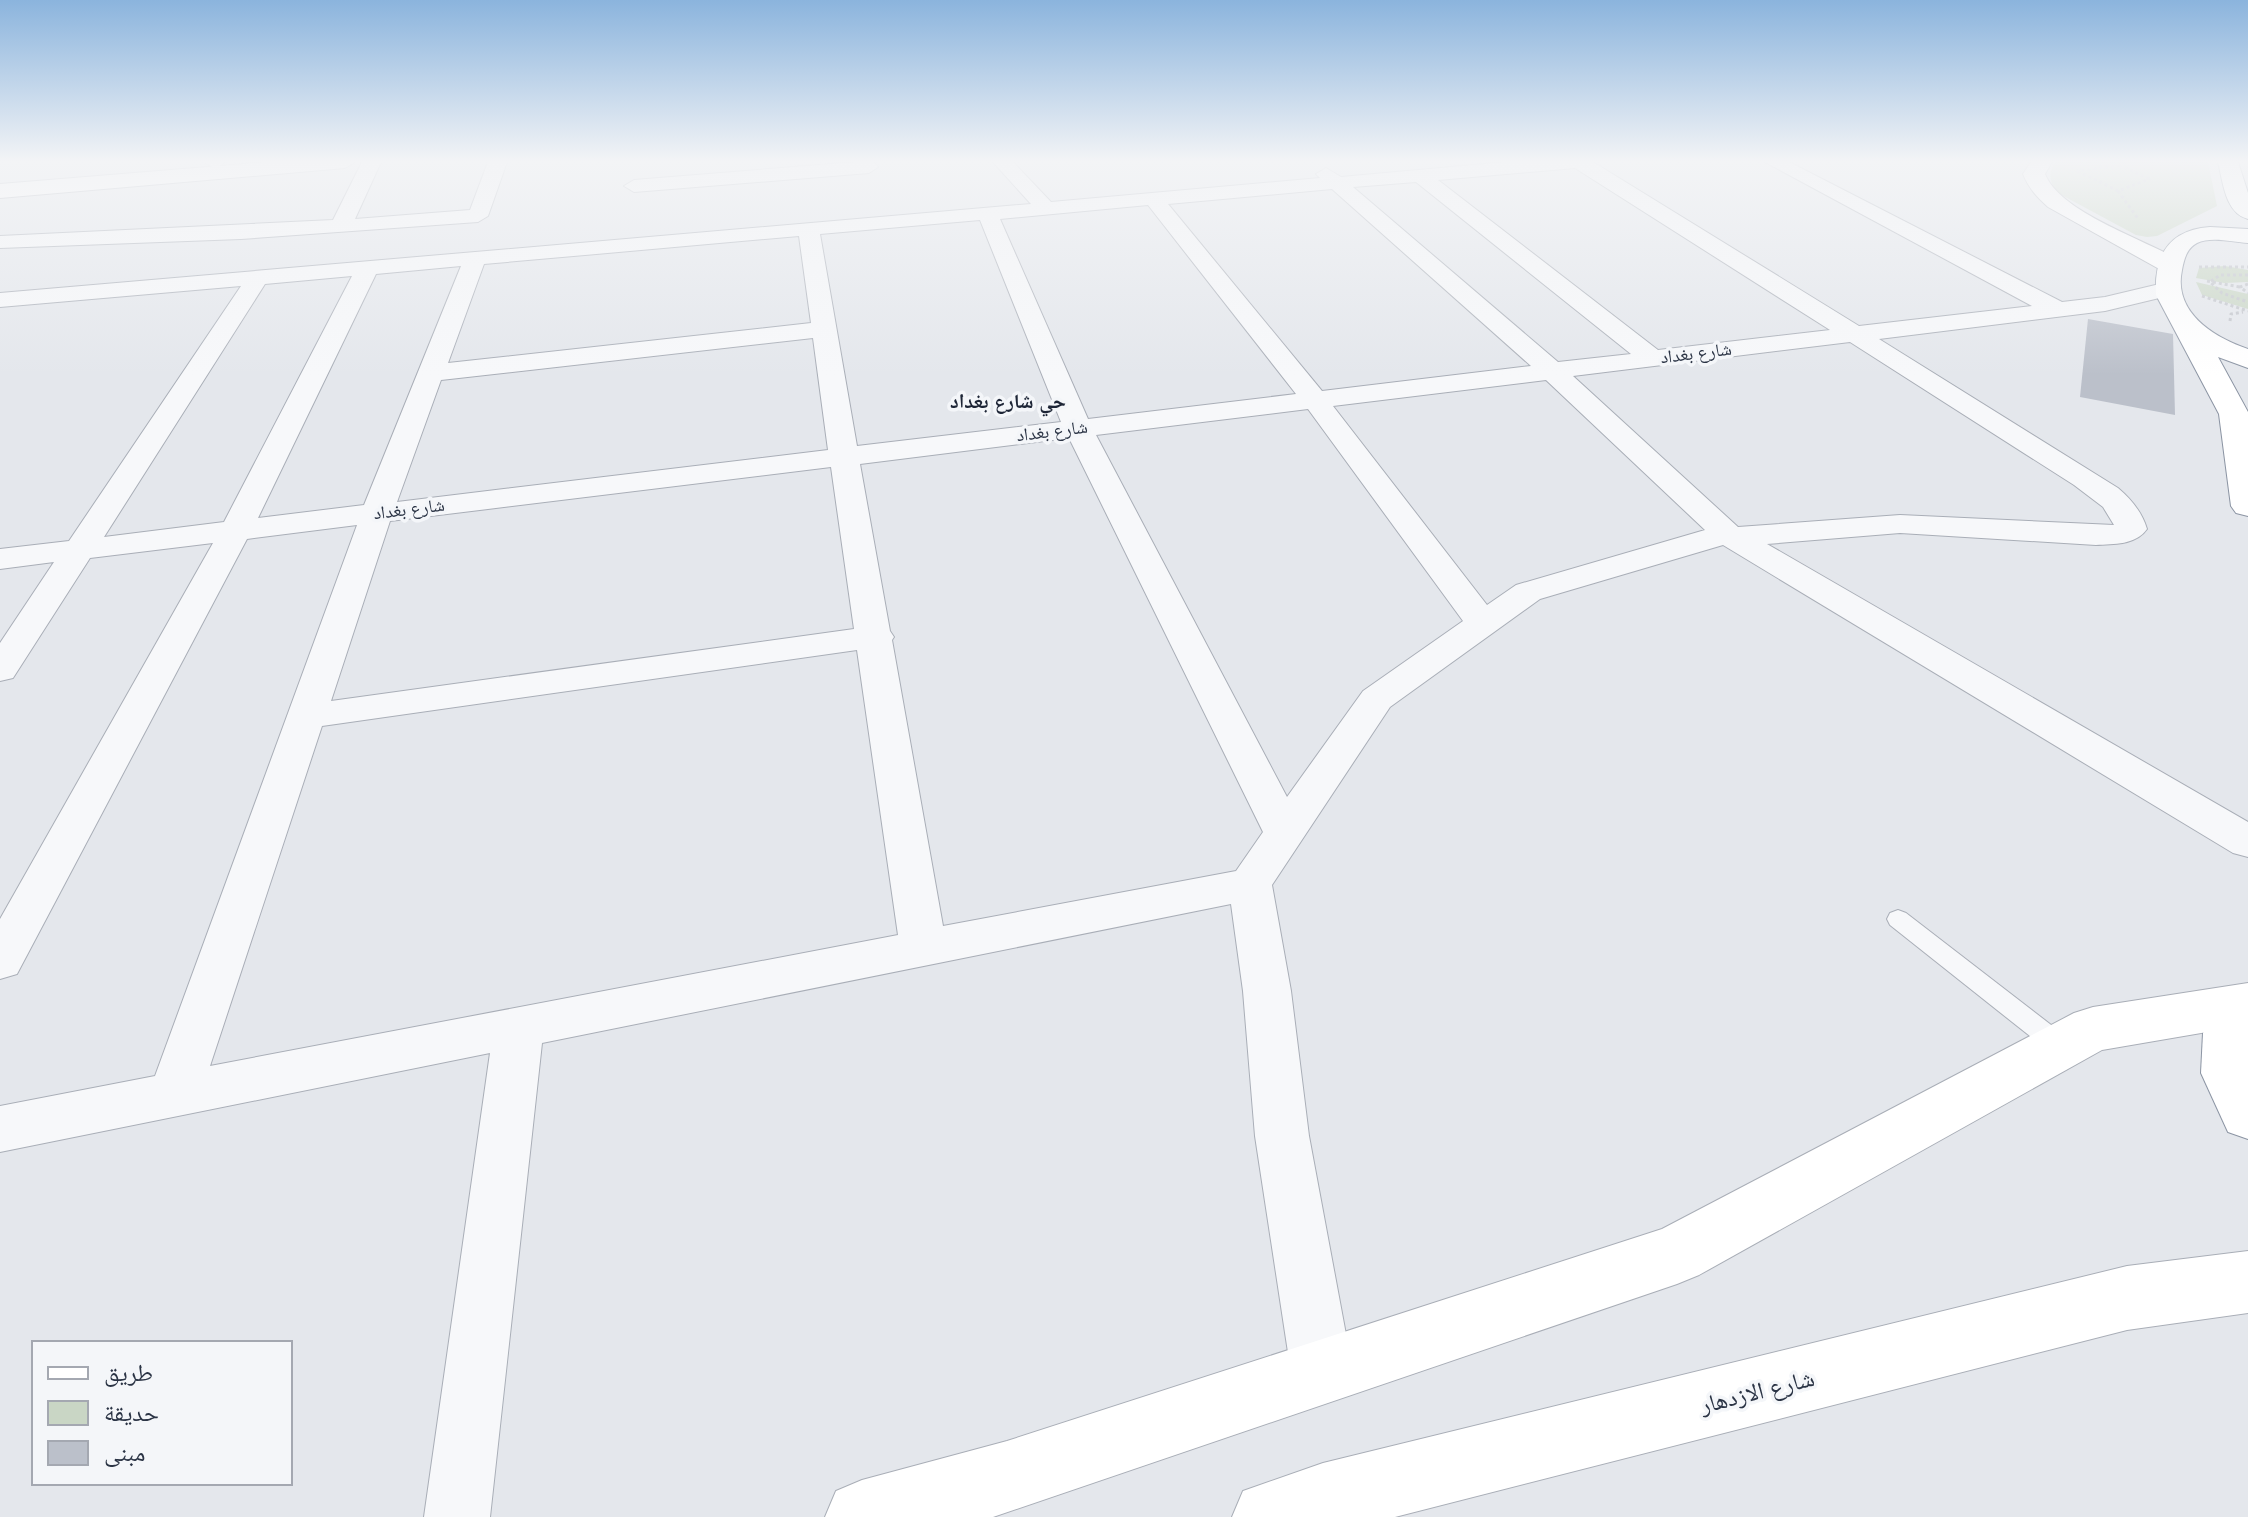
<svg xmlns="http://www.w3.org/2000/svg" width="2248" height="1517" font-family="Montserrat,'Noto Naskh Arabic',sans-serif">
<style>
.green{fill:#c9d6c5}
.building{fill:#bbc0ca}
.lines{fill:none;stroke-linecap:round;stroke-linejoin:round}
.lane-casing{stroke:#a9aeb7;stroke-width:2}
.street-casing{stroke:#a9aeb7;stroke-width:2}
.secondary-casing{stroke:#a9aeb7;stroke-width:2}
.highway-casing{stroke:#8b94a3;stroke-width:2}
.path{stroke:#c2c5cb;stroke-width:3;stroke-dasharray:3 3;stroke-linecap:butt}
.lane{fill:#f7f8fa;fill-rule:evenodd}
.street{fill:#f7f8fa;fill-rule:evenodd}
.secondary{fill:#fff;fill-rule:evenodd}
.highway{fill:#fff;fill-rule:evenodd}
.labels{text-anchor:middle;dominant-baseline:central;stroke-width:7;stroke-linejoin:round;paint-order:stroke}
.far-street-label{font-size:18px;fill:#2b3445;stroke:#f4f6f9}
.far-quarter-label{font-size:20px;font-weight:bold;fill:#1d2536;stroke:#f4f6f9}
.near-street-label{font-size:24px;fill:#2b3445;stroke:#f4f6f9}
</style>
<rect width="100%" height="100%" fill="#e4e7ec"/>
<g class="green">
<path d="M2056,162H2208L2217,206L2157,236L2147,237L2136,235L2056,192C2050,181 2047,173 2056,162Z"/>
<polygon points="2225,266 2248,270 2248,282 2224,283 2196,278 2199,268"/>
<polygon points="2196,282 2248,294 2248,309 2202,295"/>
</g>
<polygon class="building" points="2088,319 2173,334 2175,415 2080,397"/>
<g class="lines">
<defs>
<polygon id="lane" points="1898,910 1906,913 2068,1038 2072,1045 2068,1052 2059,1055 2050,1052 1890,925 1887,919 1890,913"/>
<g id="street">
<polygon points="225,162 215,169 206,163 206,162"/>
<polygon points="362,162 381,162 355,219 470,210 488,162 507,162 488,216 478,222 241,239 0,248 0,236 333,220"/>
<polygon points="856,162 873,162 878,167 869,173 634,192 624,186 634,180"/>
<path d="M993,162H1013L1051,202L1320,178L1316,174L1326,168L1341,177L1506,162H1593L1859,326L2032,306L1765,162H1789L2062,302L2105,297L2168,282L2176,284L2180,289L2176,294L2105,311L1879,339L2118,488C2131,499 2142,512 2147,529C2136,545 2114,544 2096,545L1900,533L1767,544L2248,822V857L2233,853L1723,545L1540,599L1390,707L1272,885L1291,991L1309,1136L1353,1372L1344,1394L1322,1403L1300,1394L1291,1372L1255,1136L1243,991L1231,904L542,1043L490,1517H424L490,1053L0,1152V1106L155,1076L357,525L247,539L17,974L0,979V919L213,543L90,558L13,678L0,681V643L54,562L0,569V549L69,541L241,286L0,307V293L1031,204ZM1575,168L1830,330L1658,350L1438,180ZM1416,182L1631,354L1558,362L1353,187ZM1332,189L1531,366L1322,391L1168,204ZM1148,205L1296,394L1088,419L1000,219ZM980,220L1061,422L857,446L820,234ZM799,236L811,323L448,363L484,264ZM461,266L364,505L258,518L376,274ZM352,276L224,522L104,537L265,284ZM813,338L828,450L397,502L441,380ZM1850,342L2074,485L2103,507L2114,525L1900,515L1738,527L1573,376ZM1546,380L1705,530L1516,585L1487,605L1333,406ZM1308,409L1463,621L1363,691L1287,797L1096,435ZM1069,438L1263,832L1236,871L943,926L892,640L894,637L890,631L860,464ZM831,467L854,629L331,701L390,521ZM857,650L898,935L210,1066L322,726Z"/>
</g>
<g id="secondary">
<polygon points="267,162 355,162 345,168 0,198 0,184"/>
<path d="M2031,162H2052L2045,174C2060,212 2143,239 2179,260L2182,265L2179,270H2161L2048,207C2037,197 2029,189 2023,174Z"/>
<polygon points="2248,983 2248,1025 2102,1050 1699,1275 1677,1284 993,1517 825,1517 836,1491 862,1480 1007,1441 1662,1229 2074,1013 2093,1007"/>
<polygon points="2248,1251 2248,1313 2127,1330 1395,1517 1232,1517 1243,1491 1323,1463 2127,1266"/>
</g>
<g id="highway">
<path d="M2218,162H2238L2248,193V219C2225,213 2223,182 2218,162Z"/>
<path d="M2210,227L2248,229V243C2233,242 2211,236 2197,243C2187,248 2184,259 2182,270C2173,312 2213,337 2248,349V368L2218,357L2248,412V516L2236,513L2231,506L2219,414L2156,295C2154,256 2168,230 2210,227Z"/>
<polygon points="2248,985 2248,1139 2228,1132 2201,1073 2203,1033 2229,991"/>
</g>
</defs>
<use href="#lane" class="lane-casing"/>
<use href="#street" class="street-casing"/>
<use href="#secondary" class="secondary-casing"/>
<use href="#highway" class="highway-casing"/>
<g class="path">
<polyline points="2126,162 2120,165 2149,179 2118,191 2139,220"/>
<polyline points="2118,191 2078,171 2120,165"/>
<polyline points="2199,267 2248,267"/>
<polyline points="2248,275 2220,275 2210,282 2222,293 2248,302"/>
<polyline points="2207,281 2240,287"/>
<polyline points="2248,284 2240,287 2248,293"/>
<polyline points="2202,296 2248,311"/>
<polyline points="2230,321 2231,314 2243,312"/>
</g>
<use href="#lane" class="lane"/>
<use href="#street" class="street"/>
<use href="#secondary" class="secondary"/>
<use href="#highway" class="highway"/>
</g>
<linearGradient id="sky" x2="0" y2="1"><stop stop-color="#8bb4dd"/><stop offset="0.43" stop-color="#f3f4f6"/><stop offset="1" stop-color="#f3f4f6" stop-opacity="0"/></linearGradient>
<rect width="2248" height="375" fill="url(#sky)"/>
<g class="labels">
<g class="far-street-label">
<text transform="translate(1696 353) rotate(-7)">شارع بغداد</text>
<text transform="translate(1052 431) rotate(-7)">شارع بغداد</text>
<text transform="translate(409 509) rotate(-7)">شارع بغداد</text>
</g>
<g class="far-quarter-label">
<text x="1008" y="401">حي شارع بغداد</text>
</g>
<g class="near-street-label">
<text transform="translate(1757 1391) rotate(-14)">شارع الازدهار</text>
</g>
</g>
<rect x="32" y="1341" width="260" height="144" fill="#f4f6f9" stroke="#a4a8b1" stroke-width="2"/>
<rect x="48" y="1367" width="40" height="12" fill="#ffffff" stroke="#a4a8b1" stroke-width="2"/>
<text x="104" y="1381" font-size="24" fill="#2b3445">طريق</text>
<rect x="48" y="1401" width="40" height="24" fill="#c9d6c5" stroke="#a4a8b1" stroke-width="2"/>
<text x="104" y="1421" font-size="24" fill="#2b3445">حديقة</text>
<rect x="48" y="1441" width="40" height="24" fill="#bbc0ca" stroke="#a4a8b1" stroke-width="2"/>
<text x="104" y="1461" font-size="24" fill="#2b3445">مبنى</text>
</svg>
